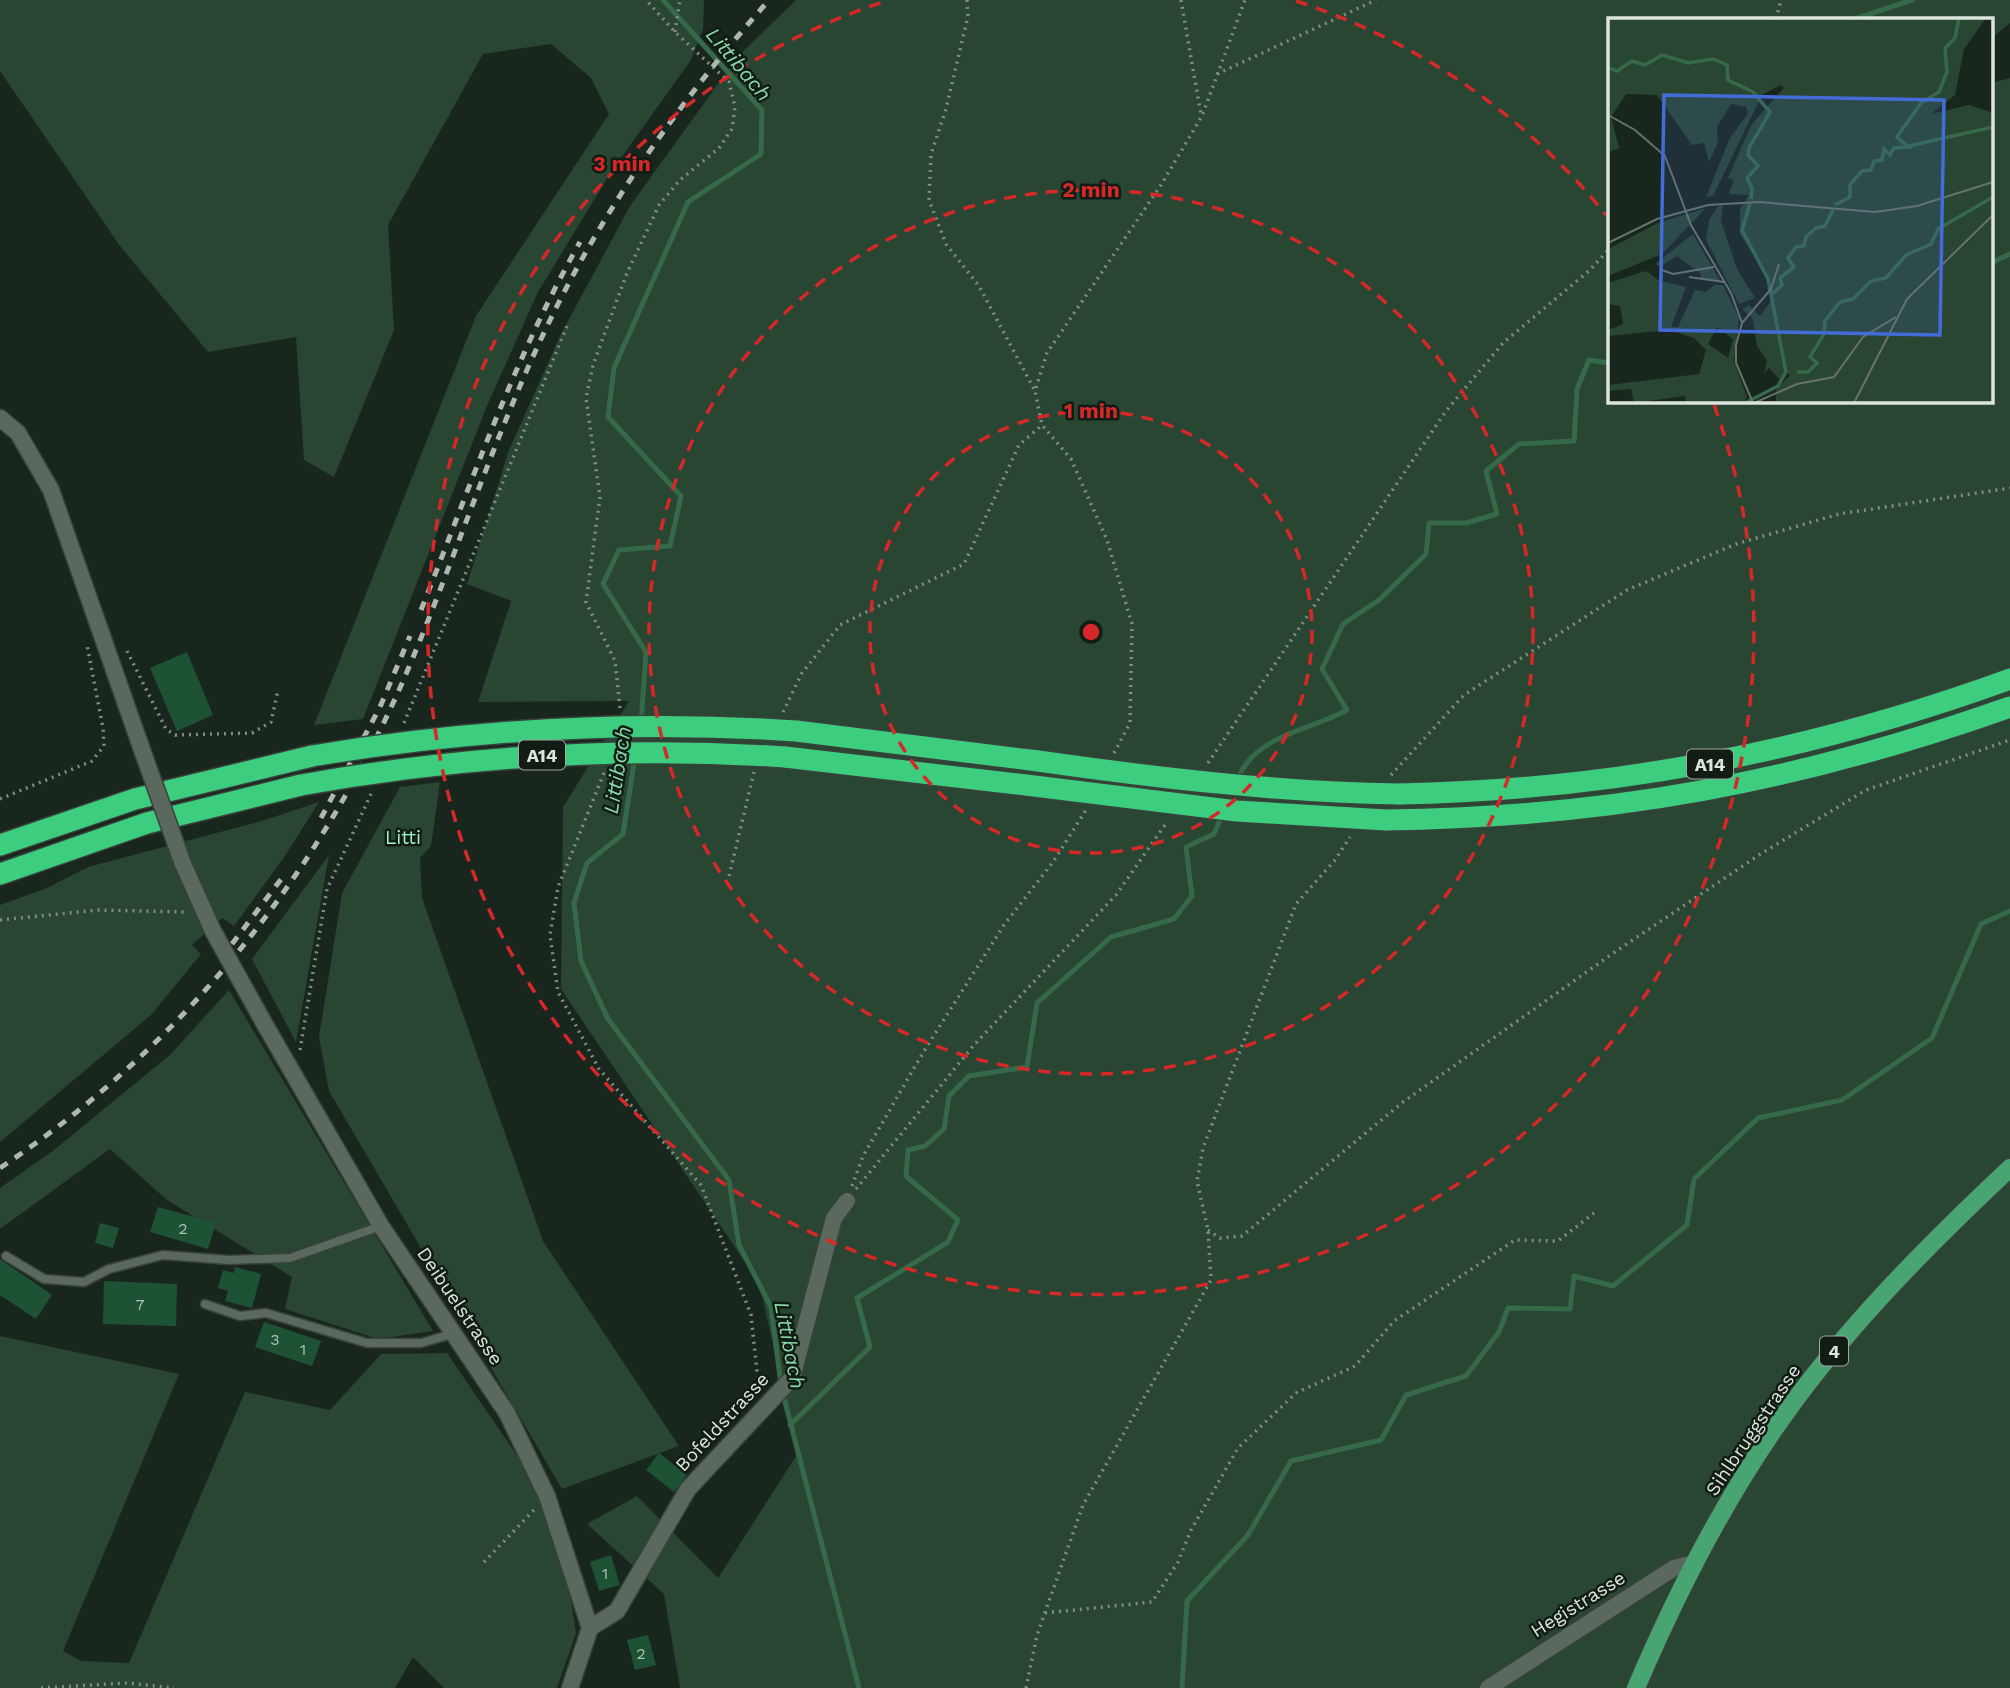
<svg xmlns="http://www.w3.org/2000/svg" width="2010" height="1688" font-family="'Work Sans',sans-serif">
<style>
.green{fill:#284632}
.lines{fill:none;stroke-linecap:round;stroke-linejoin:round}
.stream{stroke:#366949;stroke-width:5}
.building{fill:#1e5234}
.service-casing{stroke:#38423b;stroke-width:11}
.minor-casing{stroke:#38423b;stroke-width:19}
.primary-casing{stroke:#38423b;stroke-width:21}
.motorway-casing{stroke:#38423b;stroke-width:24}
.path{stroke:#828c85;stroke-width:3.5;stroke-dasharray:2 5;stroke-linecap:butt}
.service{stroke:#5a685e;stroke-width:8}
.minor{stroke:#5a685e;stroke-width:16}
.primary{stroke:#48a572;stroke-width:18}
.motorway{stroke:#3ccd7f;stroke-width:21}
.rail{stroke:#aeb8b1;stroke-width:5;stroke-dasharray:9 9;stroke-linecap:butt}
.minor-bridge-casing{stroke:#38423b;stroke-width:19;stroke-linecap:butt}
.motorway-bridge-casing{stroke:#38423b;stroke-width:24;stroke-linecap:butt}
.minor-bridge{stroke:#5a685e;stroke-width:16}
.motorway-bridge{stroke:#3ccd7f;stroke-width:21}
.ring{fill:none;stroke:#d62828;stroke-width:3.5;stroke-dasharray:12 9}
.labels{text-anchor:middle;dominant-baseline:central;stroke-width:5;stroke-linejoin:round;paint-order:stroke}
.number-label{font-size:16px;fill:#acc0b4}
.shield{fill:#101c14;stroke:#9fa8a1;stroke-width:2}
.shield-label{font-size:18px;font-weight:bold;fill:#dce4de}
.park-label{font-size:19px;fill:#a4f3bf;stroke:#101c14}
.street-label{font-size:19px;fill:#dce4de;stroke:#101c14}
.water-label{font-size:21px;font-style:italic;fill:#8ad8a6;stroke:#101c14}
.inset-river{fill:none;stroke:#366949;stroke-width:3.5}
.inset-road{fill:none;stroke:#67726b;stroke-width:2}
.view{fill:#436cd9;fill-opacity:0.15;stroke:#436cd9;stroke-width:3.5}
.inset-edge{fill:none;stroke:#dce4de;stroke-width:3.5}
.centre{fill:#d62828;stroke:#101c14;stroke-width:3.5}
.ring-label{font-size:21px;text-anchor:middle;font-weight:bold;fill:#d62828;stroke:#101c14;stroke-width:5;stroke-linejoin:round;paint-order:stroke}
</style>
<rect width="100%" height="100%" fill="#19261e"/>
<g class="green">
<polygon points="0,0 704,0 703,29 691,60 611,172 538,292 487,406 363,719 314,725 476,316 609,114 591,78 551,44 483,54 388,225 394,330 334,477 304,460 296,337 208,352 120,246 0,71"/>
<polygon points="796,0 2010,0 2010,23 1991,39 1991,19 1609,19 1609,401 1991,401 1991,83 2010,78 2010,1688 680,1688 664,1594 587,1524 637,1496 718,1578 798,1453 759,1283 561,989 563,807 629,701 478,702 511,601 467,584 509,450 561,334 630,206 738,56"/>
<polygon points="440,782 431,846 420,858 422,898 543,1241 679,1446 562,1489 329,1091 319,1037 342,893 400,787"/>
<polygon points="319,802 285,856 234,926 222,918 192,945 201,954 151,1015 0,1142 0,905 47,888 88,867 262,821"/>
<polygon points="329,855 296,1042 252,959"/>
<polygon points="229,990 433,1331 378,1339 285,1309 292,1277 167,1200 110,1149 0,1229 0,1188 54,1150 171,1054"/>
<polygon points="0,1336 179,1374 63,1651 81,1661 129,1663 245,1392 330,1410 381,1354 447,1353 544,1495 569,1588 576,1633 557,1688 444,1688 413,1657 395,1688 0,1688"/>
</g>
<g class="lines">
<g class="stream">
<polyline points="1854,19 1912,0"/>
<polyline points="1991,263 2010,254"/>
<polyline points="1628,401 1629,401"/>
<polyline points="641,723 646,652 603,584 619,550 670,546 681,496 608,417 614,368 688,202 761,154 762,110 663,0"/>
<polyline points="635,757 623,834 587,863 574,903 581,961 608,1019 729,1180 739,1245 771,1307 781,1385"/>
<path d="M1238,778C1256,735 1309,731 1347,710L1322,669L1343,624L1379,600L1426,554L1429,523H1466L1497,514L1486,471L1519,444L1574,441L1577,389L1589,360L1609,363"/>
<polyline points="783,1394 859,1688"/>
<polyline points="790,1425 870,1347 857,1298 948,1242 958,1220 906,1176 908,1150 925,1146 944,1129 949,1096 969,1076 1027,1067 1037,1003 1111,937 1174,919 1192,896 1186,847 1214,834 1223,813"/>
<polyline points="1182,1688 1187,1601 1248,1535 1291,1461 1381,1440 1406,1395 1466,1376 1499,1332 1508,1308 1570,1309 1574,1276 1613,1286 1687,1225 1694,1179 1758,1118 1842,1100 1932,1038 1981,924 2010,911"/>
</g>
</g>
<g class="building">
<polygon points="187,652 213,715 177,731 150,668"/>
<polygon points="158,1207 216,1223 208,1249 150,1232"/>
<polygon points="100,1223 119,1228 113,1248 95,1243"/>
<polygon points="0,1259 52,1295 36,1319 0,1295"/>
<polygon points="235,1267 261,1274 252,1308 225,1301 228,1291 218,1288 223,1270 234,1273"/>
<polygon points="104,1281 177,1284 176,1326 103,1324"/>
<polygon points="264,1322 321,1341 312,1366 255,1347"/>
<polygon points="659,1453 687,1475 674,1492 646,1470"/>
<polygon points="611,1555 620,1585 599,1591 590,1562"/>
<polygon points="648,1635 656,1665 635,1670 627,1640"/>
</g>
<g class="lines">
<defs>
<g id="service">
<polyline points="6,1256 44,1279 84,1282 109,1269 163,1255 229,1260 290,1258 381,1226"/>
<polyline points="205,1304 240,1316 266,1313 367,1343 421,1343 452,1334"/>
</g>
<g id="minor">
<polyline points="0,418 18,433 51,490 141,747"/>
<polyline points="183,864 213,931"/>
<polyline points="264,1023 381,1226 507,1413 547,1496 590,1628"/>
<polyline points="590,1628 617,1611 688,1489 792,1378 834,1218 847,1201"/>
<polyline points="570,1688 590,1628"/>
<polyline points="1488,1688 1674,1568 1694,1563"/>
</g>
<path id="primary" d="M1636,1688C1674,1599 1718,1511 1773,1431C1840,1333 1924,1249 2010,1168"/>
<g id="motorway">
<polyline points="796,731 1038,761"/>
<polyline points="785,757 1026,785"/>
<path d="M1399,794C1612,790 1809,752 2010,679"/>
<path d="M1386,820C1611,817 1798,782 2010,707"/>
<polyline points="0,845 135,799 312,756"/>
<polyline points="0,874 147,823 301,785"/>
</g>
</defs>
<use href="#service" class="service-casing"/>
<use href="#minor" class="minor-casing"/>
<use href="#primary" class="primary-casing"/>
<use href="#motorway" class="motorway-casing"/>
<g class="path">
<polyline points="967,0 968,16 946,109 931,154 929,200 946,244 979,286 1035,391"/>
<polyline points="1181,0 1201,115"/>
<polyline points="1776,19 1781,0"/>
<polyline points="675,32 680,0"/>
<polyline points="1217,74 1376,0"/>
<polyline points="127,651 166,729 175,735 252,733 271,722 278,690"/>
<polyline points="620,708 615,661 586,602 600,497 586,398 593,365 627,273 659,205 680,180 719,148 732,129 735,107 729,82 675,32 646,0"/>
<polyline points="783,712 802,673 840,625 964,564 1019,445 1042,425"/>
<polyline points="404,723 567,326"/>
<polyline points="1114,753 1130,723 1132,624 1107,540 1071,459 1042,425 1035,391 1047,353 1161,185 1202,116 1245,0"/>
<polyline points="1208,763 1446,411 1503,343 1590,270 1609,249"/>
<polyline points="604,773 558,887 550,935 558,992 599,1069 701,1185 751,1315 759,1390"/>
<polyline points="1391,775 1464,695 1627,590 1736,544 1839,514 2010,488"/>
<polyline points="0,799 92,761 104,746 103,728 87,645"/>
<polyline points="729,876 754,772"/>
<polyline points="0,920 98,910 186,912"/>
<polyline points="300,1050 327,889 371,794"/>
<polyline points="852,1186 863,1156 924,1051 1004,925 1053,862 1086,810"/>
<polyline points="856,1189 974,1045 1116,895 1167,822"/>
<polyline points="1208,1230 1220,1238 1242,1236 1403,1102 1612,954 1759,855 1866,790 2010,740"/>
<polyline points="484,1562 534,1510"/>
<polyline points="1045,1613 1152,1602 1178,1562 1191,1530 1238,1448 1296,1393 1355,1366 1394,1321 1515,1240 1558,1241 1594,1213"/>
<polyline points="41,1688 127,1683 174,1688"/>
<polyline points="1026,1688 1037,1635 1083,1505 1211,1280 1208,1230 1197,1181 1203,1148 1296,904 1335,860 1350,837"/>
</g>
<use href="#service" class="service"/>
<use href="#minor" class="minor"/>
<use href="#primary" class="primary"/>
<use href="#motorway" class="motorway"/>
<g class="rail">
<path d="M421,610C471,485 513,360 580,242"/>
<polyline points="321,818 380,707 410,636"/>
<polyline points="232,944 285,874"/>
<path d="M0,1168C185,1045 323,870 409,667C460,546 499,421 558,304C614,193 687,93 769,0"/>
</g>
<defs>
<g id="minor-bridge">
<polyline points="141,747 183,864"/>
<polyline points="213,931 264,1023"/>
</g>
<g id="motorway-bridge">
<path d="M312,756C473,729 633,720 796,731"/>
<path d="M1038,761C1158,778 1278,792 1399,794"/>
<path d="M301,785C462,756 622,746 785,757"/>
<polyline points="1026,785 1237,811 1386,820"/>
</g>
</defs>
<use href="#minor-bridge" class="minor-bridge-casing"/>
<use href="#motorway-bridge" class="motorway-bridge-casing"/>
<use href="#minor-bridge" class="minor-bridge"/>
<use href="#motorway-bridge" class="motorway-bridge"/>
</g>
<g class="ring">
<circle cx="1091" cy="632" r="221"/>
<circle cx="1091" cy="632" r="442"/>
<path d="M1296 1A663 663 0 0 1 1606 215M1714 405A663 663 0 1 1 886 1"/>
</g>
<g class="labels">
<g class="number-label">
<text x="183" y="1228">2</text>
<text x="140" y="1304">7</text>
<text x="275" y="1339">3</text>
<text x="303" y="1349">1</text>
<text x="605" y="1573">1</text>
<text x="641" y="1653">2</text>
</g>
<g class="shield">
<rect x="519" y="740.5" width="46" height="29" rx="5"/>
<rect x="1687" y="749.5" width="46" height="29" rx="5"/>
<rect x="1820" y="1336.5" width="28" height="29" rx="5"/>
</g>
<g class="shield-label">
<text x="542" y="755">A14</text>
<text x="1710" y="764">A14</text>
<text x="1834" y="1351">4</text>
</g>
<g class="park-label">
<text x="403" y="837">Litti</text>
</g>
<g class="street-label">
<text transform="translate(460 1306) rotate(56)">Deibuelstrasse</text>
<text transform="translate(722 1422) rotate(-47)">Bofeldstrasse</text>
<text transform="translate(1753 1430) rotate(-56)">Sihlbruggstrasse</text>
<text transform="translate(1578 1604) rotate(-32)">Hegistrasse</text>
</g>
<g class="water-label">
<text transform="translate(739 64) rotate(50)">Littibach</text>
<text transform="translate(617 770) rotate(-81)">Littibach</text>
<text transform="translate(790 1345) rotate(79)">Littibach</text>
</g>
</g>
<g transform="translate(1608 18)">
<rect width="385" height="385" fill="#19261e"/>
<path d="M0,0H378L356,31L347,77L323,96L361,87L385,95V385H168V372L182,357L179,354L172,362L161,350L156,356L159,343L149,328L145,301L134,291L141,287L152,298L164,281L159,258L132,216V191L141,177L121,176L126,162L120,160L143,107L176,70L172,67L154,77L105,178L98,179L121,122L140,95L138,89L123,86L109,109L110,124L101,144L96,125L84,127L49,77L18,76L3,99L11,130L0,134ZM115,187L113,203L129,251L147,280L131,286L98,222L101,202L110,188ZM98,190L54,236L0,258V231L50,205ZM85,216L113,264L92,260L93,256L69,238L52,249L47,246ZM38,253L52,263L78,269L63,309H70L87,272L98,274L106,267H115L131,300L126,344L139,379L135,385H78L77,378L26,385L23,371L0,373V367L91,356L98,332L86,320L61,312L0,318V312L15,306L12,288L0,286V265ZM109,309L125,321L120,340L100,326Z" fill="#284632" fill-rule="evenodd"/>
<path class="inset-river" d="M0,50L9,53L24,43L37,47L54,37L80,45L105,41L119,47L120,62L145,74L162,94L141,130L140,137L150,148L139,160L144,170L143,181M301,128L385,109M227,187L242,179V167L254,153L263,152L266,143L274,142L276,131L282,137L286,130L300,129L289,119L313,85L331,74L339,54L337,30L347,20L351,0M163,277L174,267L172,260L186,249L180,240L188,229L196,228L198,219L208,210L217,208L225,192M189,354H200L209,345L202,339L216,316L217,303L232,284L245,281L263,263L278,260L298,237L323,226L330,211L385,179M137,385L170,368L178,354L160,261L134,212L142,186"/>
<path class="inset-road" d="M0,97L27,112L57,138L83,207L123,275L134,305M0,225L49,201L100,187L151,184L267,194L309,188L385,164M54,252L65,256L106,249M81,259L116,264M145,385L128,345V327L134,305L163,271L171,246M146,385L189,366L226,359L255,319L288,299M246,385L299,281L385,197"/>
<path class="view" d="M56,77L336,82L332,317L52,312Z"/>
<rect width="385" height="385" class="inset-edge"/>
</g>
<circle cx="1091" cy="632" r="10" class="centre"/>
<g class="ring-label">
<text x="622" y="171">3 min</text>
<text x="1091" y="197">2 min</text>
<text x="1091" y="418">1 min</text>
</g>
</svg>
